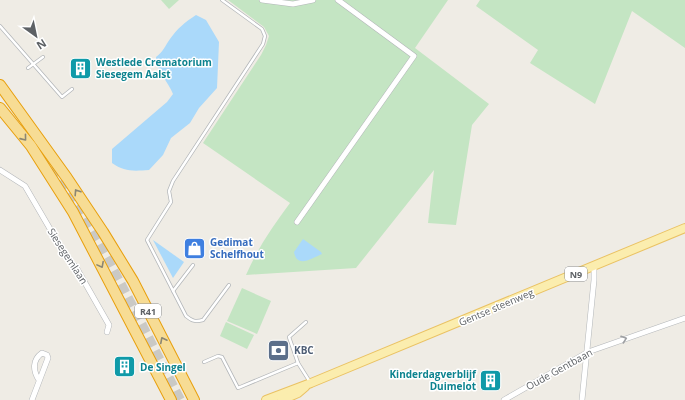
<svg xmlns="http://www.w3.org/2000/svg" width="685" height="400" font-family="'Open Sans',sans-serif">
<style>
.green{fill:#c4e5c3}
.water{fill:#aad9fa}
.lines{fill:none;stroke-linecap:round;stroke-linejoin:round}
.highway-tunnel{stroke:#cac9c5;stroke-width:10;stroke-dasharray:10 5;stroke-linecap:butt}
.lane-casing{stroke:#b3b6b9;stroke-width:4}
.street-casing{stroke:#b3b6b9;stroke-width:6}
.primary-casing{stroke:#eac263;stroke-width:10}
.highway-casing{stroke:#e89f0c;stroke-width:12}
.lane{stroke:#fff;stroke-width:2.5}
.street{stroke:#fff;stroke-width:5}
.primary{stroke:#fbedae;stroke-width:8}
.highway{stroke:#f7dc94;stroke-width:10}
.oneway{stroke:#8b8673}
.oneway2{stroke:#9ea0a3}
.labels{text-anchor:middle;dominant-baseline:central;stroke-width:3;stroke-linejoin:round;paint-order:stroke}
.shield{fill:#fff;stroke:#8e9093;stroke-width:1}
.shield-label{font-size:9px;font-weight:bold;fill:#5d6165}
.culture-label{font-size:10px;font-weight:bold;fill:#0d838f;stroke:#fff;text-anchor:start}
.shop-label{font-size:10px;font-weight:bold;fill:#366cbe;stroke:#fff;text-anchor:start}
.street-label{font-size:10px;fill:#5d6165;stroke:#fff}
.service-label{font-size:10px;font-weight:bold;fill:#4e5e75;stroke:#fff;text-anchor:start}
</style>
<rect width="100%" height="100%" fill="#efece5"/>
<g class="green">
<polygon points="161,0 179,0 169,9"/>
<path d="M228,0H448L415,48L489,104L472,125L456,225L428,223L434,170L356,268L246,275C257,249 273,226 290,203L203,143L261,55L266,45L269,36L264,27Z"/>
<polygon points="480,0 685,0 685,48 632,11 595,104 530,63 538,50 476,6"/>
<polygon points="242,288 271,301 257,334 227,321"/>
<polygon points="226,322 254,335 247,349 220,336"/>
</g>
<g class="water">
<path d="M196,15L206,20L219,42L217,88L199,108L190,123L171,138L163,155L149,170C134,171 124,172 112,163V149L167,102L173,94C168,81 156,71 156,57C163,52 165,46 170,39C177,29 185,22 196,15Z"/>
<path d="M303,239L321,252L322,254C312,258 297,269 294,252Z"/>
<polygon points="153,240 184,262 173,278"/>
</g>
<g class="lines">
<path class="highway-tunnel" d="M43,156C98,232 137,317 180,400"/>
<defs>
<g id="lane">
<path d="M222,0L262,29L265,36L263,44L173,181L169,191L171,202L147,240L186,316C192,321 195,322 203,320L229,285"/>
<polyline points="0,26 62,97 72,89"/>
<polyline points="28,68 43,57"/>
<polyline points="173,291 193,265"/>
<polyline points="306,322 289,337 298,363 310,382"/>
<polyline points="204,362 218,356 222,357 238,388 298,363"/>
</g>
<g id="street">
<polyline points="262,0 293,4 313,0"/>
<polyline points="0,170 25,186 67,258 76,267 109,325 107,332"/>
<polyline points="297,222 414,56 338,0"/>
<path d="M32,400L48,358L47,355L42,353C32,360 33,371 39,380"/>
<polyline points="504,400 588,352 685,318"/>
<polyline points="582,400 594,280 594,267"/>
</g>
<g id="primary">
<polyline points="266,400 311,383 685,228"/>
<polyline points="282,400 298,393 305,387"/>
</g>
<g id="highway">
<polyline points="0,85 67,178 103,232 133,281 194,400"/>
<polyline points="0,108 31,146 73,212 171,400"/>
</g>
</defs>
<use href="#lane" class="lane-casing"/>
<use href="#street" class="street-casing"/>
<use href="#primary" class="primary-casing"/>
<use href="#highway" class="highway-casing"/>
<use href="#lane" class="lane"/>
<use href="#street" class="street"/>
<use href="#primary" class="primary"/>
<use href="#highway" class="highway"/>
</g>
<defs><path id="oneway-chevron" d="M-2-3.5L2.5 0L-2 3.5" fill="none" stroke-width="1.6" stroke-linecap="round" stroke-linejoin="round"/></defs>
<g class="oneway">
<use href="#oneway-chevron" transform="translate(24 138) rotate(51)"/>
<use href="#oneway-chevron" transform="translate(77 192) rotate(-123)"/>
<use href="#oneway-chevron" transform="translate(101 265) rotate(62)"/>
<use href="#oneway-chevron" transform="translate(163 340) rotate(-117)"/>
</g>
<use class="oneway2" href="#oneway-chevron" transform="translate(624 339) rotate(-19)"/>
<defs>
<symbol id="building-square" viewBox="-11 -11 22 22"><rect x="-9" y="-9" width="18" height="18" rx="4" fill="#0f9aa8" stroke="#fff"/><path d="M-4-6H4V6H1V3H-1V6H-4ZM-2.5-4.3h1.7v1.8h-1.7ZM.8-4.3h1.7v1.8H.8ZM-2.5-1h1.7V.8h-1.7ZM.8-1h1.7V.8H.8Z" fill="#fff"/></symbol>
<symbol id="shop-square" viewBox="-11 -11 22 22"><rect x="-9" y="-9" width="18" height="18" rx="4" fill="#3f7fe0" stroke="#fff"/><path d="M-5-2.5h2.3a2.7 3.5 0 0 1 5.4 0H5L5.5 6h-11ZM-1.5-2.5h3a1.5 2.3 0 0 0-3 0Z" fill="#fff"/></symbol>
<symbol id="bank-square" viewBox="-11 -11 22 22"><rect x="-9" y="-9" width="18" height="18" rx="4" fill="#5c6f8a" stroke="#fff"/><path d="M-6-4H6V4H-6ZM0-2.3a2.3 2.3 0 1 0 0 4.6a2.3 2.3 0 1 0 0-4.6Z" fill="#fff"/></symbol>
</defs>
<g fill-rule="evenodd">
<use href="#building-square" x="68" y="56" width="25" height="25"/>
<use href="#shop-square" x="182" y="236" width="25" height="25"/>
<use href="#bank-square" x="266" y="338" width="25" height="25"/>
<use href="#building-square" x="112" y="354" width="25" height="25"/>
<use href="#building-square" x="478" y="368" width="25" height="25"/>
</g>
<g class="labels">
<g class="shield">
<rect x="565" y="267" width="22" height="14" rx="3"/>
<rect x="135" y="304" width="26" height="14" rx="3"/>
</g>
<g class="shield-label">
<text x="576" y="274">N9</text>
<text x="148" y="311">R41</text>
</g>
<g class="culture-label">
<text x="96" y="62">Westlede Crematorium<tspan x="96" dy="12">Siesegem Aalst</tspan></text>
<text x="140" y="367">De Singel</text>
<text x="476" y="374" text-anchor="end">Kinderdagverblijf<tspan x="476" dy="12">Duimelot</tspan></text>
</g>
<g class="shop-label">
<text x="210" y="242">Gedimat<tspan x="210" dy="12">Schelfhout</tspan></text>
</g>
<g class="street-label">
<text transform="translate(68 256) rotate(57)">Siesegemlaan</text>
<text transform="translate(496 307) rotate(-23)">Gentse steenweg</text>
<text transform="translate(559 369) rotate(-29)">Oude Gentbaan</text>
</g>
<g class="service-label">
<text x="294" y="350">KBC</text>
</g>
</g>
<g transform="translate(36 36) rotate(147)" stroke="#ffffff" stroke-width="3" paint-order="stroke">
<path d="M0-3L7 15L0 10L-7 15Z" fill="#5d6165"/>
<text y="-6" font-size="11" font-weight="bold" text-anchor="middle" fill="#5d6165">N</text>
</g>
</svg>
